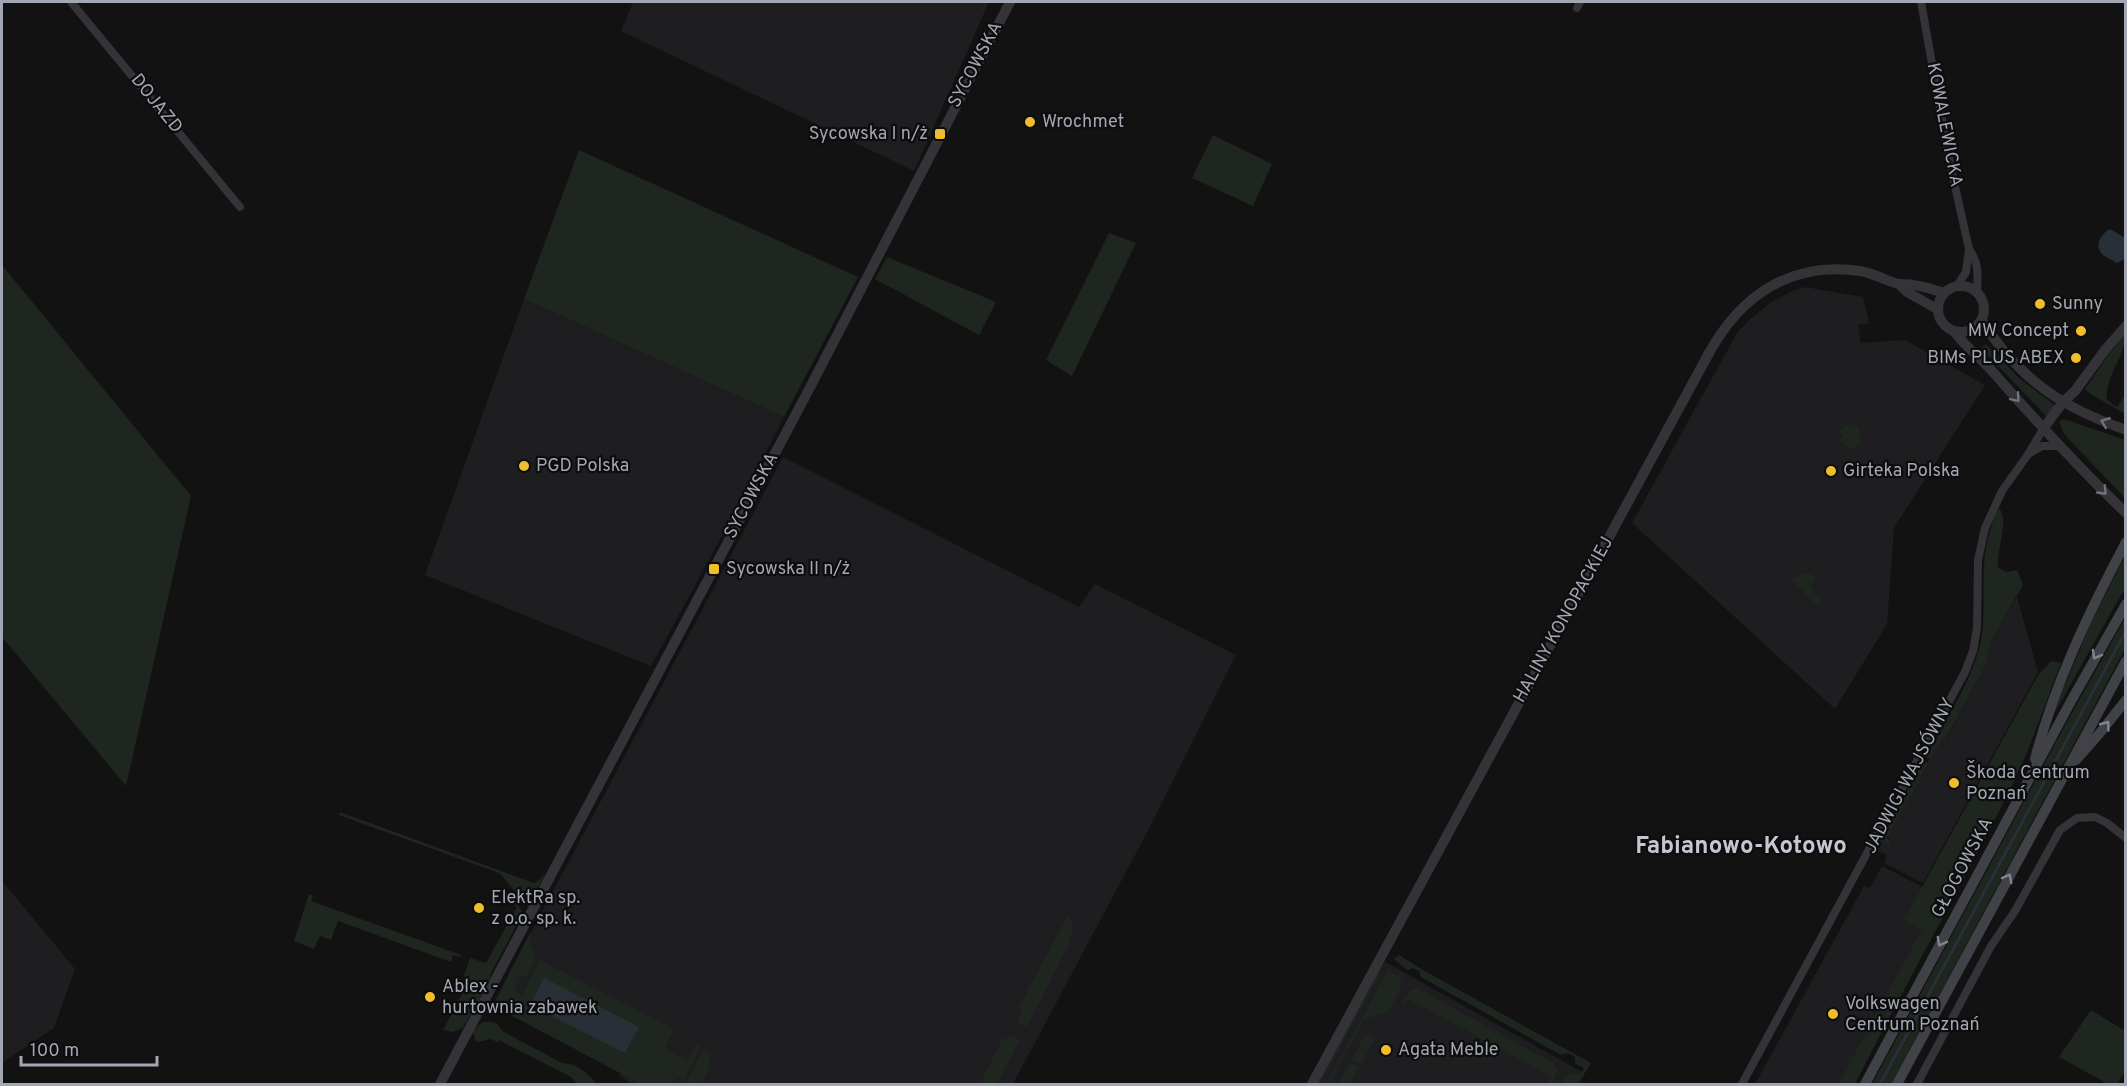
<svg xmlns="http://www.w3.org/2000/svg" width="2127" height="1086" font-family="Overpass,sans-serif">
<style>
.built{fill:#1e1e20}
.green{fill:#1e261f}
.water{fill:#282f37}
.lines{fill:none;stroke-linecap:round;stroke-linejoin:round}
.stream{stroke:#282f37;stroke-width:3}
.minor{stroke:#333338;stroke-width:8}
.tertiary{stroke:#333338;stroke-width:10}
.secondary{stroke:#414248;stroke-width:10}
.oneway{stroke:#71737c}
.oneway2{stroke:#81848e}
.poi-dot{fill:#f0be2d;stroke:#0d0d0e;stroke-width:2}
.labels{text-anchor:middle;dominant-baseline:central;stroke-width:4.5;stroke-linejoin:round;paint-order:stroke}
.street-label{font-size:18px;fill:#a3a7b4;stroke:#0d0d0e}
.poi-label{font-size:18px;fill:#a3a7b4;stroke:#0d0d0e;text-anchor:start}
.district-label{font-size:24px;font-weight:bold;fill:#c4c6d0;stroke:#0d0d0e}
</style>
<rect width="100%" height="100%" fill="#121213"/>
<g class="built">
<polygon points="633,2 989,2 914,171 621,31"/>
<polygon points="1805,287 1863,297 1869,323 1858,325 1861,343 1905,340 1985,385 1894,528 1887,624 1835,709 1632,523 1737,333 1748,321 1770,303 1792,291"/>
<polygon points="524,299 784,417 728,525 651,666 425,575"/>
<polygon points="783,457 1079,607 1095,584 1236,655 1151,825 1013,1084 628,1084 629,1082 619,1076 621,1073 516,1017 504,984"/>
<polygon points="2017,597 2038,672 1923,883 1884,863 1887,854 1878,851 1871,856 1883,833 1884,839 1889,844 1892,841 1889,839 1888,834 1942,737 1946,739 1987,663 1991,640"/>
<polygon points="1882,866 1940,896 1840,1084 1755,1084 1864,886 1870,888"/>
<polygon points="2,881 75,969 54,1028 2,1063"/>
<polygon points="1380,959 1582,1072 1575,1084 1312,1084"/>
</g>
<g class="green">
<polygon points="1213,135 1272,164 1253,206 1192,178"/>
<polygon points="579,150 858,277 784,417 524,299"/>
<polygon points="1109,233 1136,243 1072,376 1046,360"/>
<polygon points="887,257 996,302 979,335 875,279"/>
<polygon points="2,265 191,496 126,786 2,637"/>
<path d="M2125,335C2125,358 2105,375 2107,400L2117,407L2125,395V414L2089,393L2085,389L2109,354Z"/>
<polygon points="1986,344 2020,379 2056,406 2047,417 1981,348"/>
<polygon points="2064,419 2125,440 2125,498 2064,434 2059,421"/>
<polygon points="1853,424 1858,426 1862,443 1851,449 1839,440 1838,437 1842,438 1843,434 1839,432 1843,427"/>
<path d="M2000,509C2009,523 1996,551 1998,567L2006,572L2017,570L2023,585L1991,641L1987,663L1945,740L1942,739L1930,759L1926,757C1944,722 1977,674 1982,635C1987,596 1978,564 1992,525C1994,519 1995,513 2000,509Z"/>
<polygon points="2125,556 2125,588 2050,721 2090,625"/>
<polygon points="1803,573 1810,574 1816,578 1809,587 1822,600 1817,605 1792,580"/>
<polygon points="2125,618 2125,649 1891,1084 1872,1084 2062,731"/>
<path d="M2051,661L2061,663C2044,707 2029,752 2008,794C1958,892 1904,987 1855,1084H1839L1850,1063L1846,1057L1847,1055L1853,1057L1922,929L1904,920L2038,675Z"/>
<polygon points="1923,761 1928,763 1887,838 1892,842 1889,844 1885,843 1884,834"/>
<path d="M340,812L534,883L539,880L546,872L533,896C515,900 510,882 499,873L339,815Z"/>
<polygon points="309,894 313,895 311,901 461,955 460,957 453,955 451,962 338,921 331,940 320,936 314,949 294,941"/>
<polygon points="509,901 519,906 523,913 491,973 490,979 463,1028 453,1032 443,1030 469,980 464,976 470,958 486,963 517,907 507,902"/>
<polygon points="1068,915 1073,926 1069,944 1027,1027 1017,1021 1023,1009 1019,1007"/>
<polygon points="530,933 532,933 529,943 536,958 525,978 521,976 515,991 522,995 540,960 674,1029 665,1048 688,1061 697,1045 701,1047 684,1080 676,1077 672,1084 641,1084 499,1009 495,1001"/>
<path d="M1399,955L1423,970L1591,1063L1578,1084H1561C1565,1076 1570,1070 1580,1075L1584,1068L1575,1063V1057L1568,1053L1561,1055L1421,977L1419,971L1413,968L1407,970L1394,959Z"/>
<polygon points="1382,970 1320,1084 1317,1084 1378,973"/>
<path d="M1388,970L1400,978L1402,984C1398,994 1392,1010 1382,1014C1374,1017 1369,1017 1363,1022L1328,1084H1326Z"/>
<polygon points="1417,988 1553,1063 1555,1068 1558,1069 1552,1083 1549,1083 1552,1077 1408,999 1404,1005 1403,1002 1411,989 1413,990"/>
<polygon points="2091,1010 2125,1031 2125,1071 2117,1084 2108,1084 2059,1057"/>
<path d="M493,1022L497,1024L504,1032L562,1063C579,1064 586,1072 597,1084H577L571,1077L499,1040L497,1042L491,1039L478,1042L475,1041L473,1032C478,1024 483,1021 493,1022Z"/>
<polygon points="1366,1033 1375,1038 1361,1065 1351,1060"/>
<polygon points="1010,1035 1020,1040 997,1084 981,1084 984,1080 982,1079 1003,1038 1007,1039"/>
<path d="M704,1048C716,1060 708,1072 701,1084H685Z"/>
<polygon points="1350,1062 1359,1067 1350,1084 1338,1084"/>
</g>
<g class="water">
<path d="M2110,229L2125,238V259L2117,263C2113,260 2106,258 2103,255C2093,246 2101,234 2110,229Z"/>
<polygon points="544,978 639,1027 625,1053 530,1005"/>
</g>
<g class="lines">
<polyline class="stream" points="1880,1084 2126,631"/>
<g class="minor">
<polyline points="71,2 240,207"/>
<polyline points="1921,2 1950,164 1969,249 1966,272 1957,286"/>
<polyline points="1577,8 1580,2"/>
<path d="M1969,249C1979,263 1978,275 1977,292"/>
<polyline points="2030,453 2042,446 2059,446"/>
<polyline points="1742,1084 1965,672 1973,651 1977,628 1978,560 1985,528 2002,491 2029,453 2043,429"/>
<polyline points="1917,1084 1991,946 2015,911 2060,830 2077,818 2095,817 2107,823 2126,838"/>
</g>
<g class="tertiary">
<polyline points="1899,284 1907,292 1937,309"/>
<circle cx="1961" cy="309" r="23"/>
<path d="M1982,320C1988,332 1995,339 2003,350C2037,391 2075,412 2126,430"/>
<path d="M1954,331C1964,346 1980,357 1992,371C2035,420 2079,468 2126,513"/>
<polyline points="2043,429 2063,402 2075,391 2105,350 2126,326"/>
<polyline points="440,1084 805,397 1010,2"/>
<path d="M1312,1084L1709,353C1741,295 1791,261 1860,271C1874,273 1886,281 1899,284C1904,284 1908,284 1913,285C1923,286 1934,290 1944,293"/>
</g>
<g class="secondary">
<path d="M2035,759C2055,682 2089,612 2126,542"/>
<polyline points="2076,760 2099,734 2126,700"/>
<polyline points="1865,1084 2070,703 2126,604"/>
<polyline points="1897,1084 2126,661"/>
</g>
</g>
<defs><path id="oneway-chevron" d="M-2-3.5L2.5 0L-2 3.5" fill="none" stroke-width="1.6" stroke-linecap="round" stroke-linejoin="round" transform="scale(1.5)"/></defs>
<g class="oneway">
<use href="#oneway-chevron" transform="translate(2016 398) rotate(49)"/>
<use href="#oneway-chevron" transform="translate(2105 422) rotate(-158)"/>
<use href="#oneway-chevron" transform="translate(2103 491) rotate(46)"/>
</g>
<g class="oneway2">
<use href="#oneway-chevron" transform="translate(2096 655) rotate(119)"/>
<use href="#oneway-chevron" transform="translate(2106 725) rotate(-53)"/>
<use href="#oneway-chevron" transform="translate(2008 878) rotate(-62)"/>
<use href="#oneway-chevron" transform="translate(1941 942) rotate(118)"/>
</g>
<g class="poi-dot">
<circle cx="1030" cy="122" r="6"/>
<rect x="934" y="128" width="12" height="12" rx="3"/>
<circle cx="2040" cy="304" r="6"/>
<circle cx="2081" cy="331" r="6"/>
<circle cx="2076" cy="358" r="6"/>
<circle cx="524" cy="466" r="6"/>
<circle cx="1831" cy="471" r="6"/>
<rect x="708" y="563" width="12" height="12" rx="3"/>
<circle cx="1954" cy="783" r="6"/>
<circle cx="479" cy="908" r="6"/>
<circle cx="430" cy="997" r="6"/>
<circle cx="1833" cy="1014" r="6"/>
<circle cx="1386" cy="1050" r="6"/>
</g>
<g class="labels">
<g class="street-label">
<text transform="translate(976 65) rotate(-62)">SYCOWSKA</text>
<text transform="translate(156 104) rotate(51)">DOJAZD</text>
<text transform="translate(1944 125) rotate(79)">KOWALEWICKA</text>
<text transform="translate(752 496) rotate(-62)">SYCOWSKA</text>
<text transform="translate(1564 620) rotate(-61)">HALINY KONOPACKIEJ</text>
<text transform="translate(1910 776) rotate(-62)">JADWIGI WAJSÓWNY</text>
<text transform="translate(1963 868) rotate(-62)">GŁOGOWSKA</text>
</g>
<g class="poi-label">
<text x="1042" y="122">Wrochmet</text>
<text x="928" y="134" text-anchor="end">Sycowska I n/ż</text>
<text x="2052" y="304">Sunny</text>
<text x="2069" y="331" text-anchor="end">MW Concept</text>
<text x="2064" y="358" text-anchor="end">BIMs PLUS ABEX</text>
<text x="536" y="466">PGD Polska</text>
<text x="1843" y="471">Girteka Polska</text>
<text x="726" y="569">Sycowska II n/ż</text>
<text x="1966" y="773">Škoda Centrum<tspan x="1966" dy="21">Poznań</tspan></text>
<text x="491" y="898">ElektRa sp.<tspan x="491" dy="21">z o.o. sp. k.</tspan></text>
<text x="442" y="987">Ablex -<tspan x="442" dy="21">hurtownia zabawek</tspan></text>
<text x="1845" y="1004">Volkswagen<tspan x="1845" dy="21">Centrum Poznań</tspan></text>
<text x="1398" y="1050">Agata Meble</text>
</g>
<g class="district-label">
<text x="1741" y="847">Fabianowo-Kotowo</text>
</g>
</g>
<rect width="2127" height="1086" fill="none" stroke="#a3a7b4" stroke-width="6"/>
<path d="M21 1056v9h136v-9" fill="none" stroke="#a3a7b4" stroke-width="3"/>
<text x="30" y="1056" font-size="18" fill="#a3a7b4" stroke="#0d0d0e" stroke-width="4.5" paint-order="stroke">100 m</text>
</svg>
